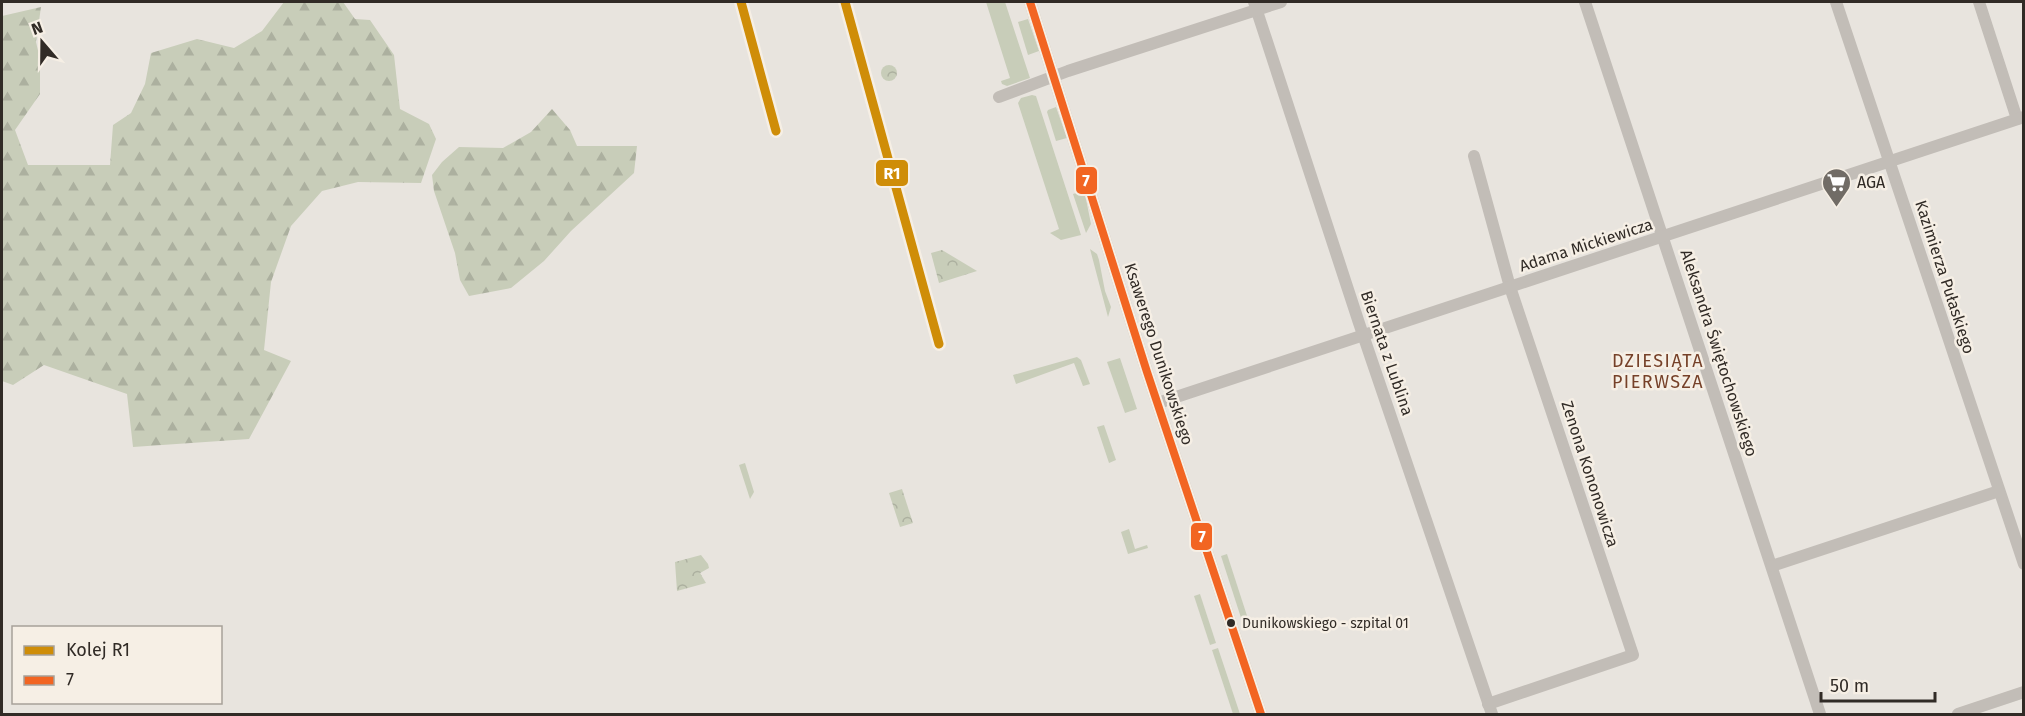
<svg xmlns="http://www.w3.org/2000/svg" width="2025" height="716" font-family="'Fira Sans',sans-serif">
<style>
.grass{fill:#c8cdb9}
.forest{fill:url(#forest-firs)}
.park{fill:url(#park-crowns)}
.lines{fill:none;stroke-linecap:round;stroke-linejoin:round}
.minor{stroke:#c2bdb7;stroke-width:12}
.bus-1-casing{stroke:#f6efe5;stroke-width:12}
.bus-1{stroke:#f26522;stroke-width:8}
.rail-1-casing{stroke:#f6efe5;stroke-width:14}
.rail-1{stroke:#cf8d08;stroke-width:9}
.bus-dot{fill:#312b26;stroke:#f6efe5;stroke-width:2}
.labels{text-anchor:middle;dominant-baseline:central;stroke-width:5;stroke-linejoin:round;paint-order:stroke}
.bus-label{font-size:14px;fill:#312b26;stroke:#f6efe5;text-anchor:start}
.poi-label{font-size:16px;fill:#312b26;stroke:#f6efe5;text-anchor:start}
.street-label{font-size:16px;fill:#312b26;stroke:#f6efe5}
.neighbourhood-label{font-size:18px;letter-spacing:1.5px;fill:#764129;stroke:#f6efe5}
.line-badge{stroke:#f6efe5;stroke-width:2}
.badge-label{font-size:16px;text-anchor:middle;font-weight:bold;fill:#fff}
</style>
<defs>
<pattern id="forest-firs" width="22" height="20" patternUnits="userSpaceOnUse" patternTransform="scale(1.5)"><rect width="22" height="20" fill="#c8cdb9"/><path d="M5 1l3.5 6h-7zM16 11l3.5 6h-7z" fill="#acb09f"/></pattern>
<pattern id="park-crowns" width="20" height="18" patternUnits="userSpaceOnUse" patternTransform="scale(1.5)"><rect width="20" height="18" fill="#c8cdb9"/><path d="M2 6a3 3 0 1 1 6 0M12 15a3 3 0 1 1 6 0" fill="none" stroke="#acb09f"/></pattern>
</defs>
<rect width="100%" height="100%" fill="#e8e4de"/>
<g class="grass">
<polygon points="986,2 1005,2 1030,78 1007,86 1002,84 1001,81 1010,78"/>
<polygon points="1028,19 1039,51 1028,55 1018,22"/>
<polygon points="1032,95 1036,96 1081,235 1061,240 1050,233 1059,229 1018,103 1021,98"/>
<polygon points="1056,107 1067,138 1056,141 1047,112 1048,110"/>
<polygon points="1083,191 1085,194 1091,224 1086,233 1073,194"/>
<polygon points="1090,249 1097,254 1099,260 1105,291 1111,307 1108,317"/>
<polygon points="1077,357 1081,360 1090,384 1083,386 1074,363 1016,384 1013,375"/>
<polygon points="1120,358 1137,409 1125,413 1107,362"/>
<polygon points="1104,425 1116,460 1109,463 1097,427"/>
<polygon points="745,463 754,492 750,499 739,465"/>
<polygon points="1129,529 1135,549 1147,545 1148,548 1128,554 1121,532"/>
<polygon points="1227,554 1250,625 1244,627 1221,556"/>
<polygon points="1200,594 1216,643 1210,645 1194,596"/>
<polygon points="1218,648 1240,714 1233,714 1212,650"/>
</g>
<g class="forest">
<polygon points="284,2 343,2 355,19 370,20 394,55 400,109 429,124 436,139 421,183 358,182 322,191 291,226 271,282 264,350 291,361 249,439 133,447 127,394 44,365 13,385 2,381 2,16 41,7 36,42 40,59 40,94 15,130 28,165 110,165 113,125 131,113 145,84 151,53 197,39 234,48 262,31"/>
<polygon points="552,109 570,130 577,146 637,146 634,173 571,231 544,261 511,288 469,296 460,280 455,253 434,191 432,175 442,162 459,147 503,148 531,132"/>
</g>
<g class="park">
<circle cx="889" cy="73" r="8"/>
<polygon points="942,250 977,271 939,283 931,253"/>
<polygon points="902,489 913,523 900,527 889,493"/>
<polygon points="701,555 708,564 709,568 700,573 706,583 677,591 675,562"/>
</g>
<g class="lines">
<g class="minor">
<polyline points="1030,2 1147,372 1261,714"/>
<polyline points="1254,2 1359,323 1492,714"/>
<polyline points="1585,2 1820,714"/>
<polyline points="1836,2 2024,564"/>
<polyline points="1979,2 2017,119"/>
<polyline points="999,97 1068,71 1281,2"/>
<polyline points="1474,156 1510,287 1633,655 1488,704"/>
<polyline points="1158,403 2024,117"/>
<polyline points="1772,566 1999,491"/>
<polyline points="1958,714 2024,692"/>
</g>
<defs>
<polyline id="bus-1" points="1030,2 1147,372 1261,714"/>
</defs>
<use href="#bus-1" class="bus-1-casing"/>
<use href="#bus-1" class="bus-1"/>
<defs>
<g id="rail-1">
<polyline points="741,2 776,131"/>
<polyline points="845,2 939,344"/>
</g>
</defs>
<use href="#rail-1" class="rail-1-casing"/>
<use href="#rail-1" class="rail-1"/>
</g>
<defs>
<symbol id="supermarket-pin" viewBox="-11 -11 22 30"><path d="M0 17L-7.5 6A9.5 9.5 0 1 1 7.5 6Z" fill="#716c66" stroke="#f6efe5"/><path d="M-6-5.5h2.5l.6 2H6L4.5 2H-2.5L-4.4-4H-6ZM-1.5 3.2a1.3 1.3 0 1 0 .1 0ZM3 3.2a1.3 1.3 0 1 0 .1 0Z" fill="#fff"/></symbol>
</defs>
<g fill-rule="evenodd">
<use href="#supermarket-pin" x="1820" y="166" width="33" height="45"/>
</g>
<circle class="bus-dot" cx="1231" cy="623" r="5"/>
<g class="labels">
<g class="bus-label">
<text x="1242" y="623">Dunikowskiego - szpital 01</text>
</g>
<g class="poi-label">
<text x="1857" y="182">AGA</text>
</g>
<g class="street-label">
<text transform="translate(1586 245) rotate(-18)">Adama Mickiewicza</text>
<text transform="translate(1945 277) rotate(72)">Kazimierza Pułaskiego</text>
<text transform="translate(1387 353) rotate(71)">Biernata z Lublina</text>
<text transform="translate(1719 353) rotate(72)">Aleksandra Świętochowskiego</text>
<text transform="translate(1159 354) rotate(72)">Ksawerego Dunikowskiego</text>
<text transform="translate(1590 474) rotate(72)">Zenona Kononowicza</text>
</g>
<g class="neighbourhood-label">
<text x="1658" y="361">DZIESIĄTA<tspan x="1658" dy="21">PIERWSZA</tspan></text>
</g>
</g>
<g class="line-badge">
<rect x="875" y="159" width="34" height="28" rx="6" fill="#cf8d08"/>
<rect x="1075" y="166" width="23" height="29" rx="6" fill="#f26522"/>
<rect x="1190" y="522" width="23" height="29" rx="6" fill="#f26522"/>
</g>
<g class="badge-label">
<text x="892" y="179">R1</text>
<text x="1086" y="186">7</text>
<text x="1202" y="542">7</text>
</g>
<rect width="2025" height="716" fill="none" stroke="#312b26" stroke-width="6"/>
<rect x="12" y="626" width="210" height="78" fill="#f6efe5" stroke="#a7a199" stroke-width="1.5"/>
<rect x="24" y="646" width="30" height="9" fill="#cf8d08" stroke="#a7a199" stroke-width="1.5"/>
<text x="66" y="656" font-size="18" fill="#312b26">Kolej R1</text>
<rect x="24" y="676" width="30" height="9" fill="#f26522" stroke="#a7a199" stroke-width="1.5"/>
<text x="66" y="686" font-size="18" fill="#312b26">7</text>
<g transform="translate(42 42) rotate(340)" stroke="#f6efe5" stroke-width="4.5" paint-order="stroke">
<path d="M0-4.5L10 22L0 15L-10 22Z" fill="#312b26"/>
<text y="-9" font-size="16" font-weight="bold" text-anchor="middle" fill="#312b26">N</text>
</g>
<path d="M1821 692v9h114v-9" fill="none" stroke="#312b26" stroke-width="3"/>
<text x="1830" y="692" font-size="18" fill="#312b26" stroke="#f6efe5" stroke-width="4.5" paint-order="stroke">50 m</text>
</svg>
